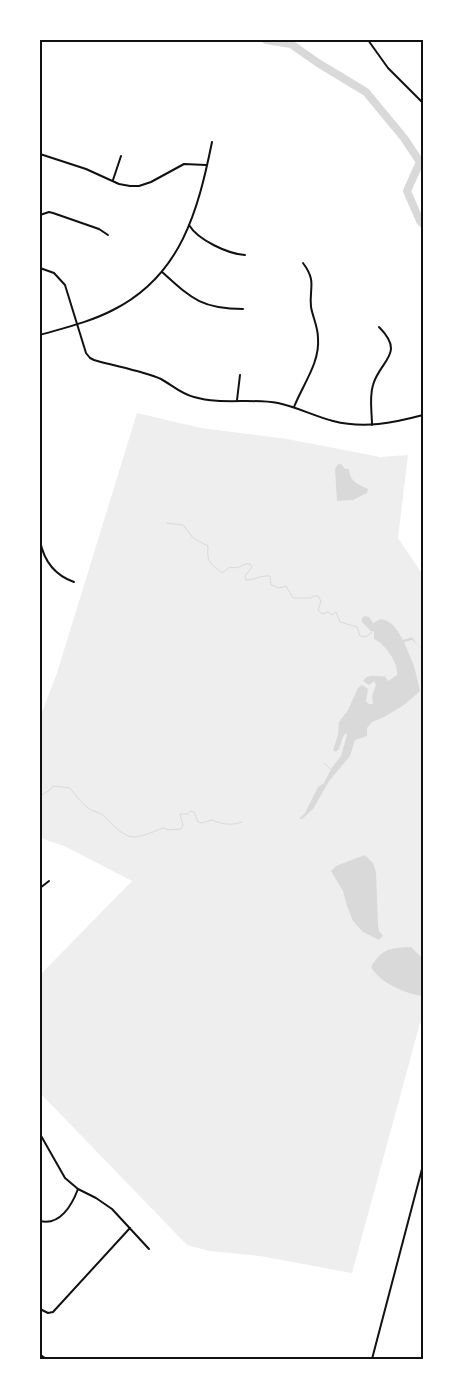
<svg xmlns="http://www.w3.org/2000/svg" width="463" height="1399" font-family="'Titillium Web',sans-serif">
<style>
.green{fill:#eee}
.water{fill:#d9d9d9}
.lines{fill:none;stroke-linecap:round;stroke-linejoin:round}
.stream{stroke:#d9d9d9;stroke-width:1}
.river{stroke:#d9d9d9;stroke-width:8}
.minor{stroke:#111;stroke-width:2}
.secondary{stroke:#111;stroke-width:2.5}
.neatline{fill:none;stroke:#111;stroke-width:2}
</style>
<rect width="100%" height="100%" fill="#fff"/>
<polygon class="green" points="137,413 201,428 287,439 380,457 408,455 398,538 423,575 423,1024 420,1023 352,1273 260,1256 209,1251 187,1245 40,1093 40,975 132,881 64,846 40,838 40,717 57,673"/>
<g class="water">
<path d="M338,464H341L345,469H349C350,482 358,484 368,489L367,493L353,500L337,501L335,469Z"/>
<path d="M365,616L369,617L373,623L381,619C393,621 397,630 403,640L412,637L418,646L423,648V650L412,640L404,642L414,666L420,691L404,705L384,717L372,722L367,728V736L355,740L350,756L329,781L313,809L302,819H299L305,813L318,787L324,783L331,769L341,756L347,735L346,733C340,738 342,747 336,752L333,750L338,735L339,722L348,710L358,688L362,685L368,689L366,701L369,704H373L372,696L376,685L374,681L369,685L363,681C368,673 376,677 385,676L388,681L397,675C399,663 384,643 374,639V631H371L362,622V618Z"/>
<polygon points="365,855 373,863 376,872 378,925 379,931 383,936 379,940 363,932 353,921 347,906 343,891 331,871 336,866"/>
<path d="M411,947L423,959V996C406,994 380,983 371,967C382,948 391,948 411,947Z"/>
</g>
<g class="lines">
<g class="stream">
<path d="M167,523L183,525L193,538L208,546C207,563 209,562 222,573L230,567C241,570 241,563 250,564L252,567L245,576L246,580C255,580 261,575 270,576L271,585L279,588L286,586L293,598H310L314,596H318L321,601L318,610L322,614L328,612L332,615L336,612L340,622L357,627L360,636L366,637L372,632"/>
<polyline points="324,763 330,769"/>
<path d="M40,796L50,790L53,786L70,788C76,796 83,805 91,810C96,812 101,813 105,817C112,824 122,836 133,837C142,837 155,831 163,828L169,830L181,829L183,825L180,814H187L191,811L194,812L198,822L201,823L212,820C221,824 232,826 242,822"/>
</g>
<polyline class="river" points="266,40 291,44 318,63 366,92 404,138 420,162 407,191 420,221 423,224"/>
<g class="minor">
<polyline points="368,40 388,68 423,103"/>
<polyline points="40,154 86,169 119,184 130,186 139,186 151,182 184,164 206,165"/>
<polyline points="113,180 121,156"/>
<polyline points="40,215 49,212 53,213 99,229 108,235"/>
<path d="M189,225C198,240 228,254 245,255"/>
<path d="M40,268L54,273L65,285L86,353L90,358L94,360C114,366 143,371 161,379C172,385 181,394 194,397C221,405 250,398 278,403C297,407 314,416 333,421C364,429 393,423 423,415"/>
<path d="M162,272C191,298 201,309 243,309"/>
<path d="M40,335C64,328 90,322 113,310C181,276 198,211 212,142"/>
<polyline points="237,400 240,375"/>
<path d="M294,407C303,384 320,363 318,338C318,327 313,318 311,307C309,287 317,282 303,263"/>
<path d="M372,425C372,412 369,398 373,385C380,360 406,354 379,327"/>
<path d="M40,541C44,561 54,575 74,582"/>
<polyline points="40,888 49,881"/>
<polyline points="40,1134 65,1178 78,1189 96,1198 112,1209 149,1249"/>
<path d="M40,1221C60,1226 72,1205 78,1189"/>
<polyline points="40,1309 48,1313 53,1312 130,1228"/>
<polyline points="372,1359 423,1165"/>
</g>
<polyline class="secondary" points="40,1355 46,1359"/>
</g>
<rect width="463" height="1399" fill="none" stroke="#ffffff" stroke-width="82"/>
<rect x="41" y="41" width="381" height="1317" class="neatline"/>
</svg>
